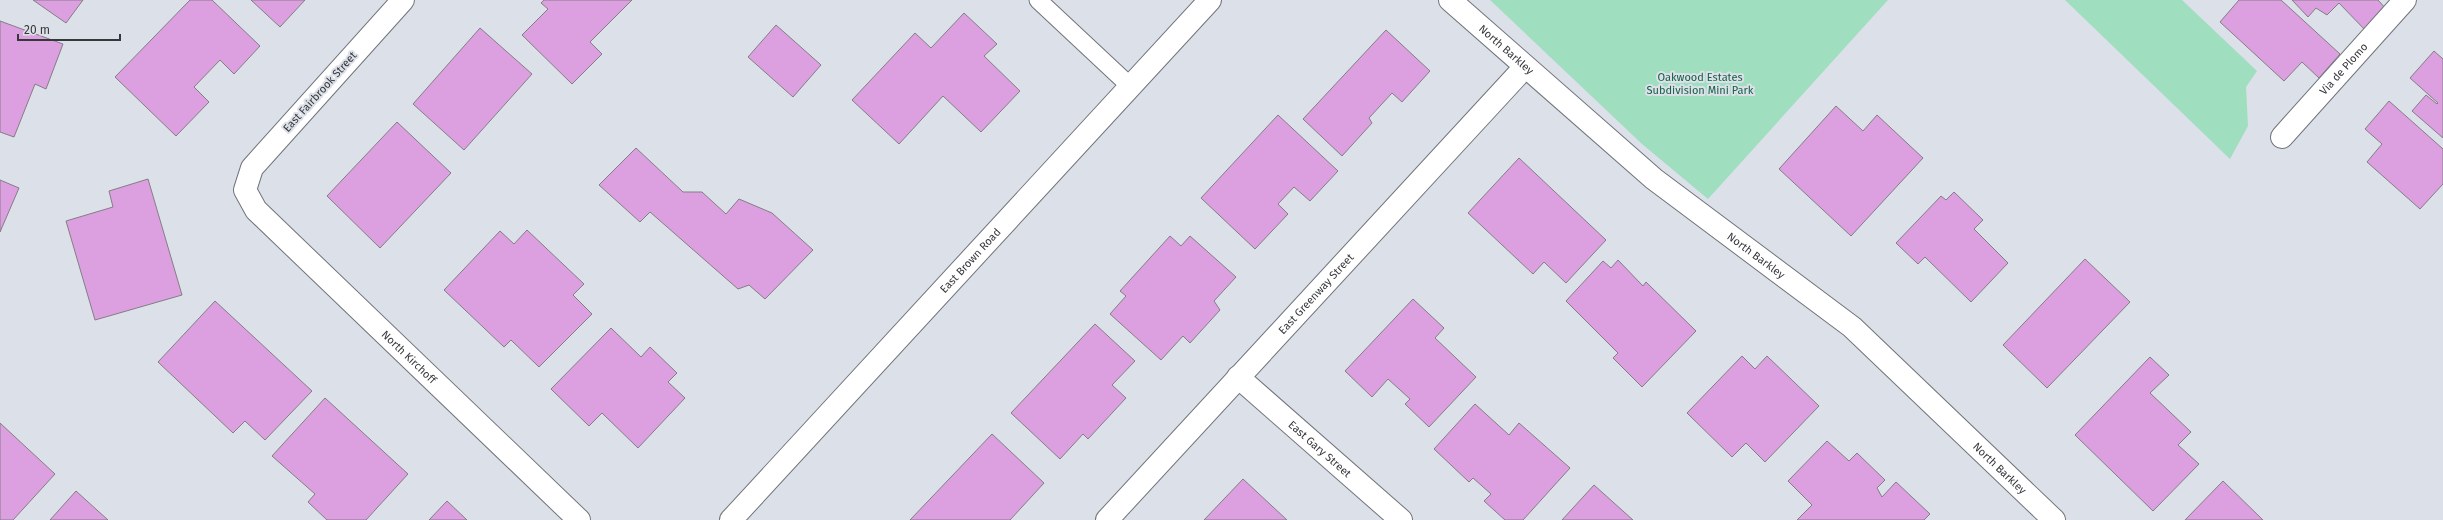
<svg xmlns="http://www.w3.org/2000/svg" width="2443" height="520" font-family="'Fira Sans',sans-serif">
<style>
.green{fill:#a0dec0}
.building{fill:#dca0e1;stroke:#837e84}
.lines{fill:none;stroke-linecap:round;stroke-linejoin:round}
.service-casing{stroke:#71747b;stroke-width:19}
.minor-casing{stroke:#71747b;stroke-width:24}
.secondary-casing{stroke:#71747b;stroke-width:24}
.service{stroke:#fff;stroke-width:17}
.minor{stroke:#fff;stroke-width:22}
.secondary{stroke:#fff;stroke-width:22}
.labels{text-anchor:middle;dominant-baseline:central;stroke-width:4;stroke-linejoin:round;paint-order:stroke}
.street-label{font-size:11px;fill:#37383b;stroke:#dce0e8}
.park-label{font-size:11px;fill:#156145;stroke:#dce0e8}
</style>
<rect width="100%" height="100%" fill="#dce0e8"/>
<g class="green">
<polygon points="1490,0 1888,0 1708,199 1642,144"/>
<polygon points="2065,0 2182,0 2257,71 2246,87 2248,126 2230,159"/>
</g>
<g class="building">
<polygon points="33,0 83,0 66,23"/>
<polygon points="190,0 212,0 260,46 234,74 220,60 194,87 209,102 176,136 115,77"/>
<polygon points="251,0 305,0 280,27"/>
<polygon points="544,0 632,0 590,42 602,54 572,84 522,35 548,9 541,3"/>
<polygon points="2239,0 2281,0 2340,54 2319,78 2302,62 2284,81 2220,22"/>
<polygon points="2292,0 2378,0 2387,10 2366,31 2339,3 2327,15 2316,8 2308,17"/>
<polygon points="964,13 997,44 984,56 1020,91 981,132 943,96 899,144 852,100 915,33 931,48"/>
<polygon points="0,21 63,44 46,89 35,84 14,137 0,132"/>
<polygon points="776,25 821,65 793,97 748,57"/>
<polygon points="480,28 532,74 464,150 413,104"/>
<polygon points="1386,30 1430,71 1402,102 1392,93 1369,118 1372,123 1342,156 1303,119"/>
<polygon points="2434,51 2443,59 2443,138 2412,111 2426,95 2437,104 2438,103 2410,78"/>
<polygon points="2389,101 2443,149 2443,184 2420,209 2367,162 2382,144 2365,129"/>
<polygon points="1836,106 1863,131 1877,115 1923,158 1851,236 1779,169"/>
<polygon points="1278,115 1338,171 1310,201 1294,187 1278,204 1288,214 1255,249 1201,198"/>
<polygon points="397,122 451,173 380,248 327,196"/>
<polygon points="636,148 683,192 702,192 726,214 739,199 772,213 813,250 765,299 749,285 738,289 650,212 640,222 599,185"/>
<polygon points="1519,158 1606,240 1566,283 1544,262 1533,274 1468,213"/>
<polygon points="148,179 182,295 95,320 66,221 113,207 109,191"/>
<polygon points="0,180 19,188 0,232"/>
<polygon points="1954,192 1983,220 1974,229 2008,263 1971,302 1925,257 1918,264 1896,243 1941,196 1946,200"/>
<polygon points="527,230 584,284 573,295 592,314 539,367 511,340 504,347 444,290 500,231 514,244"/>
<polygon points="1170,236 1181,246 1190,236 1236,277 1214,301 1220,310 1190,343 1183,336 1161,360 1110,314 1126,296 1120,291"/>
<polygon points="2085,259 2130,302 2047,388 2003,345"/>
<polygon points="1618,260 1643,286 1646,282 1696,331 1642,387 1613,358 1618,353 1566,301 1603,261 1611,268"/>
<polygon points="1413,299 1444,328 1435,338 1476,377 1429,427 1405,404 1410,399 1388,379 1372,397 1345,371"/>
<polygon points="215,301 312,391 265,440 245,421 233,433 158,362"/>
<polygon points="1095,324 1135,361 1112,385 1126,398 1088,439 1083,434 1060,459 1011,413"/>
<polygon points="611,328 641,357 650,347 677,373 668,382 685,398 638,448 602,413 589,426 551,389"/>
<polygon points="1742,356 1755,369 1767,356 1819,406 1765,462 1746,443 1732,457 1687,413"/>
<polygon points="2150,357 2169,375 2150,393 2191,432 2178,445 2199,464 2153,511 2075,435"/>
<polygon points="325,398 408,474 366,520 327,520 308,502 315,494 272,456"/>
<polygon points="1475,404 1509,435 1519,423 1570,468 1523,520 1505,520 1484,501 1491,494 1473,478 1469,482 1434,449"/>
<polygon points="0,423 55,474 13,520 0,520"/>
<polygon points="992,434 1044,483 1010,520 910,520"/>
<polygon points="1827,441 1849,461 1857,453 1885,480 1877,488 1882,497 1896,482 1930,514 1924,520 1797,520 1812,505 1788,481"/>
<polygon points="1243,479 1287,520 1204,520"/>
<polygon points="2223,481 2263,520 2185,520"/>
<polygon points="1594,485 1633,520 1562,520"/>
<polygon points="76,491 108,520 50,520"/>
<polygon points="447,501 467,520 429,520"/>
</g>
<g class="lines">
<defs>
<polyline id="service" points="1038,0 1131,87"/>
<g id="minor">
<path id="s1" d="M403,0L252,168L245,190L256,210L579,520"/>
<path id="s2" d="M1450,0L1654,179L1852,327L2054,520"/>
<path id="s3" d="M2282,137L2405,0"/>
<path id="s4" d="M1238,377L1401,520"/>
<path id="s5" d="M1107,520L1525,67"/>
</g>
<g id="secondary">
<path id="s6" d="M731,520L1210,0"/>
</g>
</defs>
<use href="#service" class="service-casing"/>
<use href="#minor" class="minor-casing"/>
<use href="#secondary" class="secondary-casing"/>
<use href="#service" class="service"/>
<use href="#minor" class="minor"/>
<use href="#secondary" class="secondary"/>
</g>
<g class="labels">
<g class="street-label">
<text stroke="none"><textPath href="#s2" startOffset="75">North Barkley</textPath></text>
<text stroke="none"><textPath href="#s3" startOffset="92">Via de Plomo</textPath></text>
<text transform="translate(320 92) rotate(-48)">East Fairbrook Street</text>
<text stroke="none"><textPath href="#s2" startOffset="399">North Barkley</textPath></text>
<text stroke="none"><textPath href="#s6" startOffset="353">East Brown Road</textPath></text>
<text stroke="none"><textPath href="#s5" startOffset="308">East Greenway Street</textPath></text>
<text stroke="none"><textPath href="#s1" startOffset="484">North Kirchoff</textPath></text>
<text stroke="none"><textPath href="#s4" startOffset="109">East Gary Street</textPath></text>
<text stroke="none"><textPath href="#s2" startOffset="723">North Barkley</textPath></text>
</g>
<g class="park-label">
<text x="1700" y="77">Oakwood Estates<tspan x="1700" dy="13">Subdivision Mini Park</tspan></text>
</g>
</g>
<path d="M18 34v6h102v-6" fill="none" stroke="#37383b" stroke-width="2"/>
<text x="24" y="34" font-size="12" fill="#37383b" stroke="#dce0e8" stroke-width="3" paint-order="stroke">20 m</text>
</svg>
